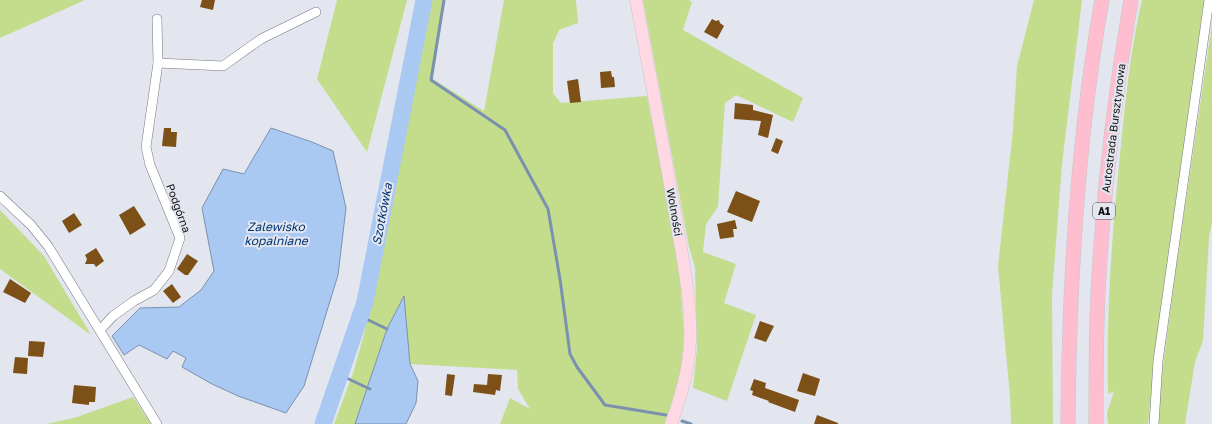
<svg xmlns="http://www.w3.org/2000/svg" width="1212" height="424" font-family="'Golos Text',sans-serif">
<style>
.green{fill:#c3dd8d}
.water{fill:#a9c8f2;stroke:#7b91af}
.lines{fill:none;stroke-linecap:round;stroke-linejoin:round}
.stream{stroke:#7b91af;stroke-width:3}
.river{stroke:#a9c8f2;stroke-width:17}
.building{fill:#7c5017}
.minor-casing{stroke:#75777f;stroke-width:10}
.major-casing{stroke:#c6c6c7;stroke-width:13}
.highway-casing{stroke:#c6c6c7;stroke-width:15}
.minor{stroke:#fff;stroke-width:9}
.major{stroke:#fed8e3;stroke-width:12}
.highway{stroke:#febed0;stroke-width:14}
.labels{text-anchor:middle;dominant-baseline:central;stroke-width:4;stroke-linejoin:round;paint-order:stroke}
.shield{fill:#e3e6ef;stroke:#4f5156;stroke-width:1}
.shield-label{font-size:10px;font-weight:bold;fill:#101114}
.street-label{font-size:11px;fill:#101114;stroke:#e3e6ef}
.water-label{font-size:12px;font-style:italic;fill:#023471;stroke:#e3e6ef}
</style>
<rect width="100%" height="100%" fill="#e3e6ef"/>
<g class="green">
<polygon points="0,0 85,0 0,38"/>
<polygon points="337,0 407,0 367,152 317,79"/>
<polygon points="427,0 445,0 433,79 484,111 504,0 576,0 578,23 559,30 553,44 553,93 561,103 647,96 679,263 684,333 682,364 670,412 665,424 500,424 510,398 530,409 518,389 517,370 410,364 403,297 387,329 355,424 334,424 353,373 363,338 396,188"/>
<polygon points="643,0 689,0 692,2 683,30 803,98 793,122 736,95 725,103 718,207 706,224 703,252 736,264 724,303 756,315 727,401 693,388 697,348 695,267 689,247"/>
<polygon points="1034,0 1082,0 1062,164 1052,294 1053,424 1011,424 1010,397 998,266 1013,130 1017,66"/>
<path d="M1142,0H1204L1155,354L1148,424H1108L1107,413L1114,391L1108,394C1106,314 1112,235 1120,155C1125,104 1130,51 1142,0Z"/>
<polygon points="1212,24 1212,222 1209,238 1203,341 1195,362 1185,424 1157,424 1158,404 1176,268"/>
<polygon points="0,210 44,256 91,335 0,269"/>
<polygon points="133,397 151,424 46,424 74,418"/>
</g>
<g class="water">
<polygon points="271,128 312,142 333,151 346,208 338,275 304,386 286,413 238,396 212,384 182,367 186,358 173,351 167,359 139,345 124,355 112,336 140,308 179,307 201,290 214,271 202,208 223,169 244,174"/>
<polygon points="404,296 410,364 418,381 416,403 406,424 355,424 387,329"/>
</g>
<g class="lines">
<g class="stream">
<polyline points="444,0 431,80 505,130 548,209 560,279 570,354 577,367 605,405 666,415"/>
<polyline points="360,316 387,329"/>
<polyline points="340,375 370,389"/>
<polyline points="682,421 691,424"/>
</g>
<polyline class="river" points="323,424 365,302 424,0"/>
</g>
<g class="building">
<polygon points="202,0 215,0 213,10 200,7"/>
<polygon points="712,19 716,21 719,20 720,23 724,26 717,39 704,32"/>
<polygon points="611,71 612,77 614,77 615,87 601,88 600,72"/>
<polygon points="578,79 581,102 570,103 567,81"/>
<polygon points="735,103 753,105 753,110 773,115 768,138 758,135 761,121 734,119"/>
<polygon points="164,128 171,128 171,132 177,132 176,147 162,146"/>
<polygon points="776,138 783,141 778,154 771,151"/>
<polygon points="736,191 760,201 752,222 727,212"/>
<polygon points="134,206 146,225 130,235 119,215"/>
<polygon points="74,213 82,225 69,233 62,221"/>
<polygon points="735,220 737,229 733,229 734,237 720,239 717,224"/>
<polygon points="96,248 104,261 96,267 94,264 85,264 87,259 85,255"/>
<polygon points="187,254 198,261 188,275 185,275 177,269"/>
<polygon points="10,279 31,293 25,303 3,292"/>
<polygon points="172,284 181,297 173,303 163,291"/>
<polygon points="760,321 774,326 766,342 754,338"/>
<polygon points="29,341 45,342 43,357 28,356"/>
<polygon points="15,357 28,358 27,374 13,373"/>
<polygon points="803,373 820,379 815,396 797,391"/>
<polygon points="447,374 455,375 452,396 445,395"/>
<polygon points="488,374 502,375 500,391 496,390 495,395 473,392 474,384 487,385"/>
<polygon points="754,379 766,383 765,388 799,400 795,412 768,402 769,401 752,395 753,391 750,390"/>
<polygon points="74,385 96,387 95,402 89,402 89,405 72,403"/>
<polygon points="817,415 838,423 838,424 814,424"/>
</g>
<g class="lines">
<defs>
<g id="minor">
<polyline points="158,63 223,66 261,39 316,12"/>
<polyline points="0,196 31,225 48,246 157,424"/>
<polyline points="100,330 113,316 134,301 154,290 169,271 180,238 150,165 146,147 158,63 157,19"/>
<polyline points="1154,424 1158,361 1209,0"/>
</g>
<path id="major" d="M636,0C650,73 663,145 676,218C682,258 692,300 690,341C689,370 681,397 671,424"/>
<g id="highway">
<path d="M1068,424C1069,282 1077,140 1102,0"/>
<path d="M1096,424C1096,380 1096,337 1098,293C1103,195 1114,97 1131,0"/>
</g>
</defs>
<use href="#minor" class="minor-casing"/>
<use href="#major" class="major-casing"/>
<use href="#highway" class="highway-casing"/>
<use href="#minor" class="minor"/>
<use href="#major" class="major"/>
<use href="#highway" class="highway"/>
</g>
<g class="labels">
<rect class="shield" x="1093" y="203" width="22" height="16" rx="3"/>
<g class="shield-label">
<text x="1104" y="211">A1</text>
</g>
<g class="street-label">
<text transform="translate(1113 128) rotate(-83)">Autostrada Bursztynowa</text>
<text transform="translate(179 208) rotate(70)">Podgórna</text>
<text transform="translate(675 212) rotate(80)">Wolności</text>
</g>
<g class="water-label">
<text transform="translate(382 214) rotate(-79)">Szotkówka</text>
<text x="276" y="226">Zalewisko<tspan x="276" dy="14">kopalniane</tspan></text>
</g>
</g>
</svg>
